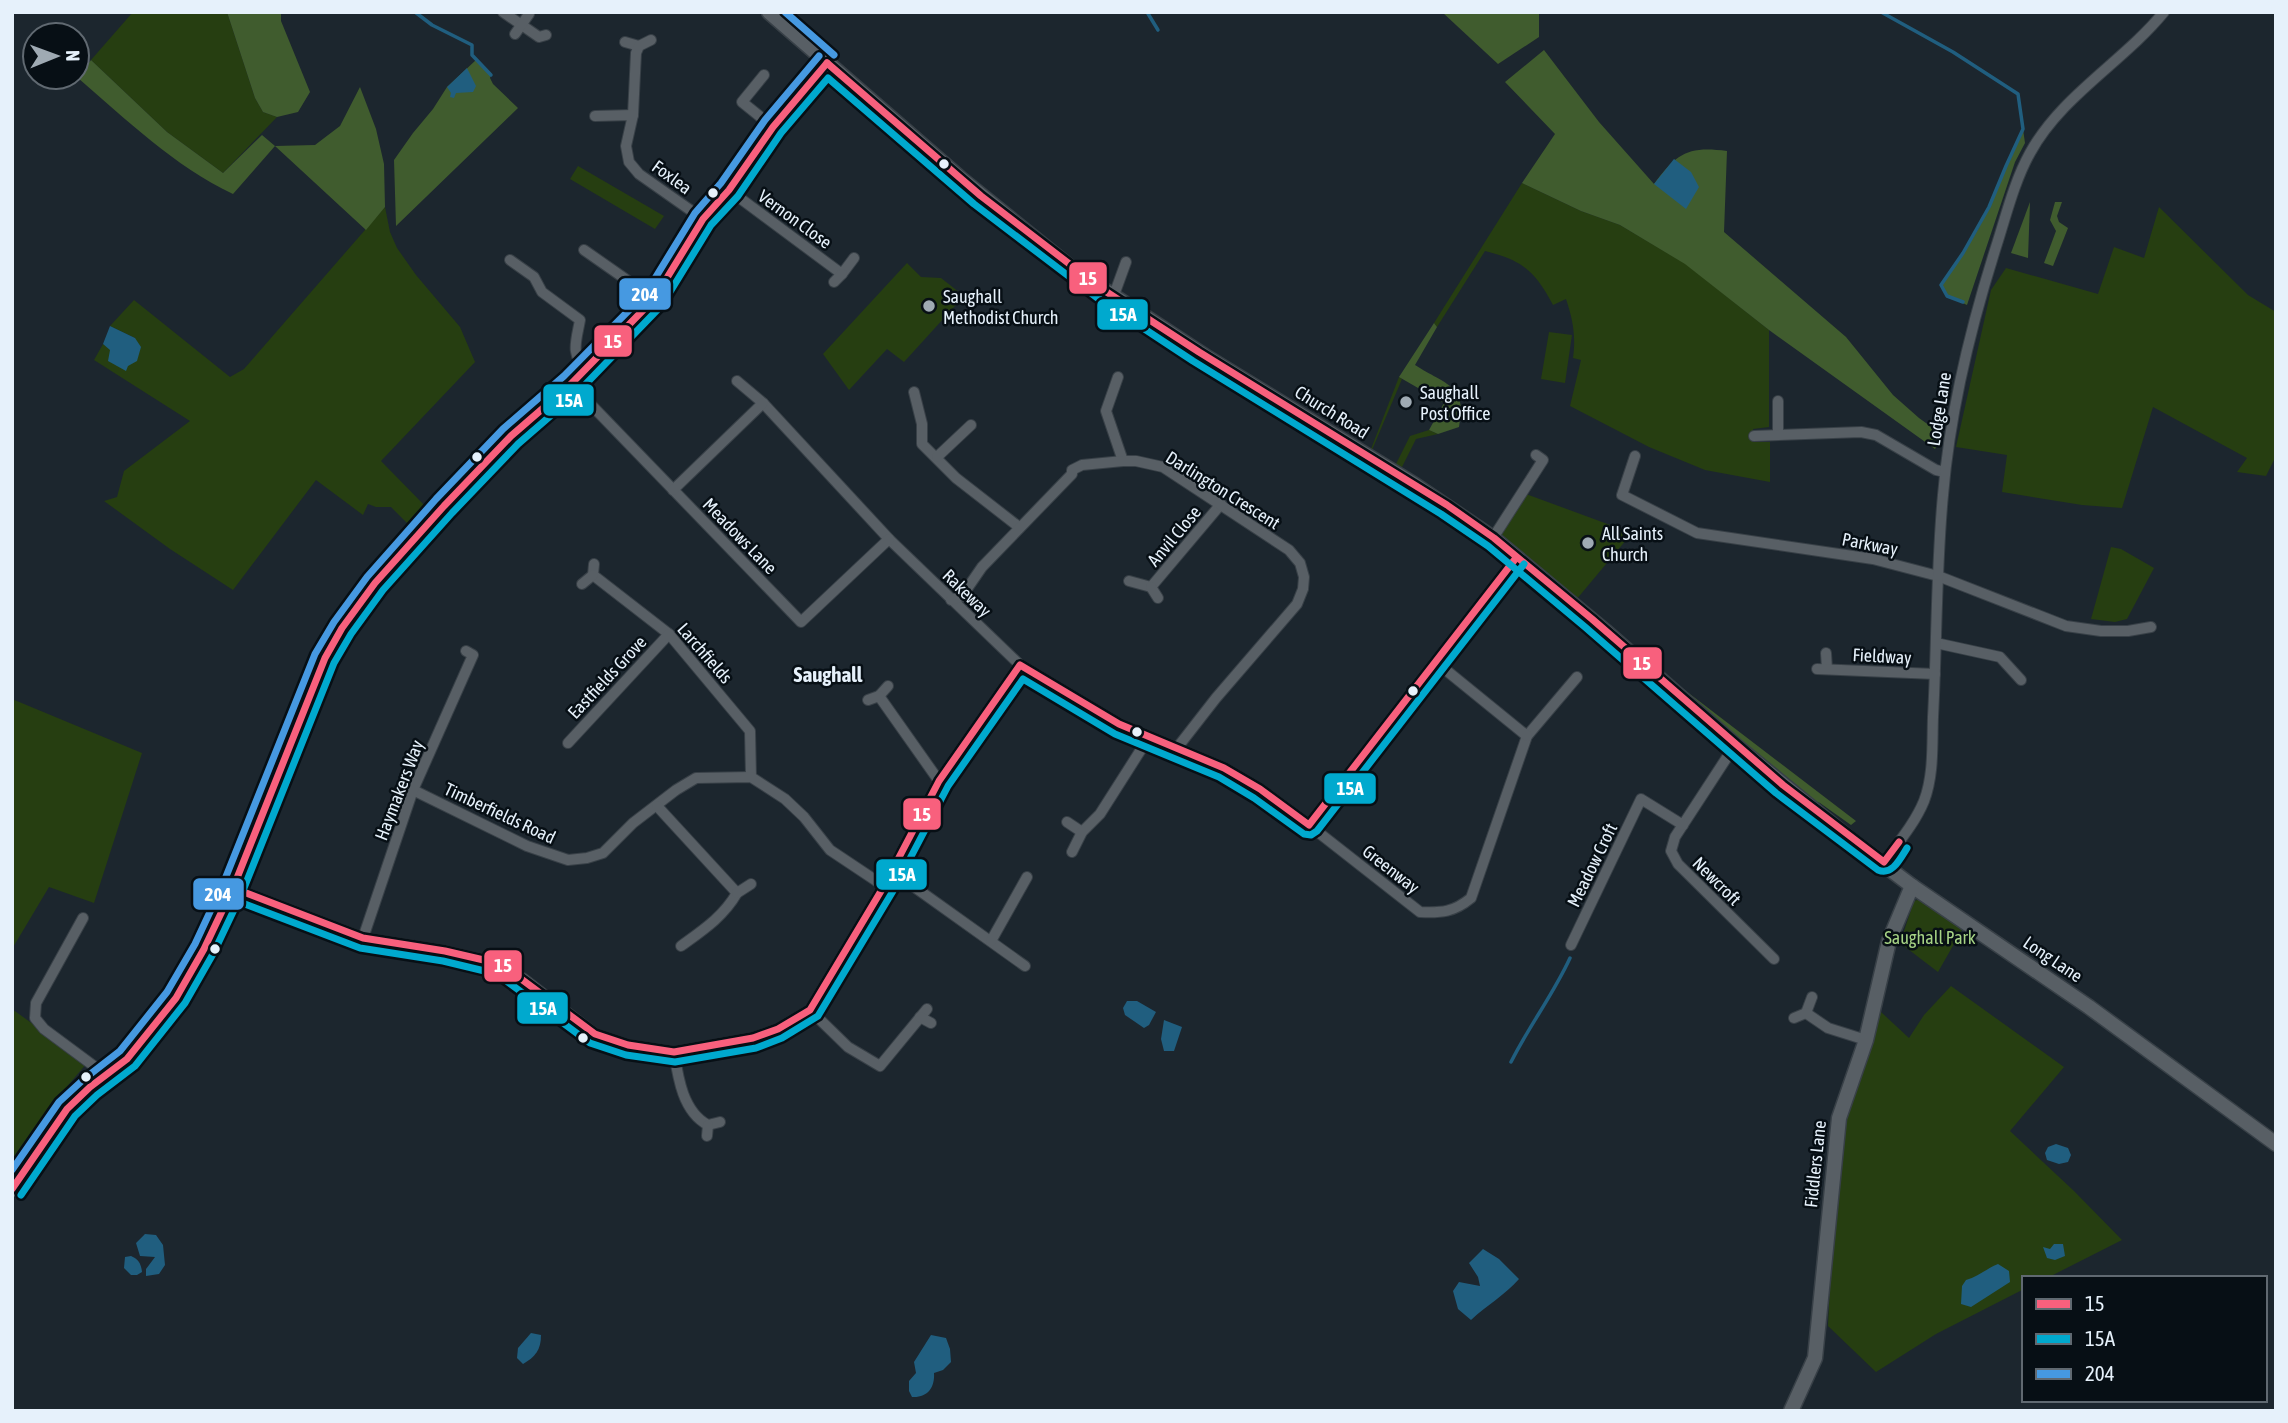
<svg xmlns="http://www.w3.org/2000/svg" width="2288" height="1423" font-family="'Asap Condensed',sans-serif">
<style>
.green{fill:#263e11}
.forest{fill:#405c2e}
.water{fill:#205e7f}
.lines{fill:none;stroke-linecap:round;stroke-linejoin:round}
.stream{stroke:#205e7f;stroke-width:3.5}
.street-casing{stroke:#384047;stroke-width:12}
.secondary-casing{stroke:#384047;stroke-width:17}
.street{stroke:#585f65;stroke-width:10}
.secondary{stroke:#585f65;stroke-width:14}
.bus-1-casing{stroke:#070f15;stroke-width:12}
.bus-2-casing{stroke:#070f15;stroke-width:12}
.bus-3-casing{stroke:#070f15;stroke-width:12}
.bus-1{stroke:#f8607d;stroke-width:7}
.bus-2{stroke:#00a9ce;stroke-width:7}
.bus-3{stroke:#4699e1;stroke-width:7}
.bus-dot{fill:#e6f1fb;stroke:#070f15;stroke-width:2.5}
.poi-dot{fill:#9faab3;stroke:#070f15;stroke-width:2.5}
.labels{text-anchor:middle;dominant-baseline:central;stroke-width:5;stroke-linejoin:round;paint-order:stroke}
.street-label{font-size:18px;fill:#e6f1fb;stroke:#070f15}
.poi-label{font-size:18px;fill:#e6f1fb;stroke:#070f15;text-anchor:start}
.park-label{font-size:18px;fill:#a7d485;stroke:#070f15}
.quarter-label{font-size:21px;font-weight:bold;fill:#e6f1fb;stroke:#070f15}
.line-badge{stroke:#070f15;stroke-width:2.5}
.badge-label{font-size:19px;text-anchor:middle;font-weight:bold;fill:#fff}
</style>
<rect width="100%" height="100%" fill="#1c262e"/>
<g class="green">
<polygon points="133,12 227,12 255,98 263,112 277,117 223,173 167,132 91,60"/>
<polygon points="578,166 664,216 655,229 570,179"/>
<path d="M1522,183L1581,211L1620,225L1686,264L1769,330V427L1753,429V442H1770V482L1705,470L1649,447L1570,406L1581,360L1573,358C1576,336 1573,320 1566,299L1553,305C1535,271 1522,260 1485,251L1437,327L1434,323Z"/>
<polygon points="385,207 390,232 397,248 416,275 460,327 475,362 381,461 429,510 414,530 391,507 376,507 368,504 363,515 316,480 233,590 170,549 104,501 117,497 124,471 190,421 94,360 103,344 111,350 109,361 126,370 135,338 110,326 134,300 230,377 244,369"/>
<polygon points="2159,207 2248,295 2276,312 2276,456 2266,476 2237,472 2247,458 2153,407 2122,508 2082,505 2002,492 2007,455 1956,447 1991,290 2006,268 2098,294 2114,247 2144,258"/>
<polygon points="907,263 921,277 941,278 964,296 904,362 887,349 849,390 823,354"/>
<polygon points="1549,332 1572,335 1565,383 1541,379"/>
<polygon points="1399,377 1402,379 1372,450 1371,449"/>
<polygon points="1429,430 1438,434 1416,439 1402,467 1395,466 1410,436"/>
<polygon points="1526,494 1632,533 1576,600 1500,537"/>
<polygon points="2111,547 2121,549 2154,568 2127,619 2115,622 2091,619"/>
<polygon points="12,699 142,753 94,903 49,887 12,949"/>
<polygon points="1921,899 1962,930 1938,972 1900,943 1914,901"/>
<polygon points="1951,986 2064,1067 2010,1131 2074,1191 2122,1240 2047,1278 2024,1278 2024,1289 1936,1334 1876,1372 1828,1326 1831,1264 1844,1126 1881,1012 1909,1038 1924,1015"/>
<polygon points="12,1009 87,1063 53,1103 12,1170"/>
</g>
<g class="forest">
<polygon points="227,12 281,12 281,21 310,92 298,112 277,117 263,112 255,98"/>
<polygon points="1442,12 1539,12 1539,37 1498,64"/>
<path d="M1544,50L1599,122L1654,184C1677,153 1688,146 1727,151L1724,232L1846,337L1893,395L1919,418L1944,436L1935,449L1769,330L1685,264L1620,225L1581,211L1522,183L1555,134L1505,82Z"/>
<path d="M91,60L167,132L223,173L262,135L275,146L315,145L340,126L360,87L376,129L384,164L385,207L366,230L275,146L233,194C174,166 127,120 78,78Z"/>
<polygon points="476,60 491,75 490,78 493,84 518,108 396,226 394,160 413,133 433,109 447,87"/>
<path d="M2023,129L2025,143L2015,162L1967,305L1947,296L1941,285C1958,260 1978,234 1990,205C2001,180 2011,154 2023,129Z"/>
<polygon points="2030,202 2028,258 2011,253"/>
<polygon points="2055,202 2062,202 2057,216 2059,222 2068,228 2053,266 2044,263 2056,231 2050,220"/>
<path d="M1434,323L1437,327L1415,365C1446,385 1468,385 1459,427L1438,434L1429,430L1444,403L1399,377Z"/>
<polygon points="1682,688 1856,821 1851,825 1820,803 1807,798 1684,694"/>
</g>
<g class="water">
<polygon points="467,68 476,86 473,92 456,93 454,98 450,97 451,93 447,87"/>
<polygon points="1674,159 1691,172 1699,187 1686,209 1654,184"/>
<polygon points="110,326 135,338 141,347 137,361 128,366 126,371 108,361 110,350 103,344"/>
<polygon points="1127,1001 1137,1001 1156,1012 1149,1025 1144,1028 1125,1015 1123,1008"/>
<polygon points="1164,1020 1182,1027 1174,1051 1164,1051 1161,1039"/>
<polygon points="2056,1144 2068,1148 2071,1155 2068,1162 2059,1164 2047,1160 2045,1153 2048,1147"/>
<polygon points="145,1234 156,1235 163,1245 165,1265 159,1274 146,1276 146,1269 155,1257 140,1256 136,1243"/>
<polygon points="2054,1244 2063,1244 2065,1256 2055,1260 2047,1258 2043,1247 2050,1249"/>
<path d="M1483,1249L1499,1259L1519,1279C1505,1295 1487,1305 1471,1320L1458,1309L1453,1291L1459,1282L1480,1286L1478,1277L1469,1263Z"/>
<path d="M131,1256C138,1259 141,1263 142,1272L137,1275H131L124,1268L125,1257Z"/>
<path d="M1998,1264L2009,1271L2010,1282L1971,1307L1961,1304L1962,1286L1966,1280C1979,1276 1986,1269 1998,1264Z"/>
<path d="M531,1333L541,1335C541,1350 535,1357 523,1364L517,1358L518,1348Z"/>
<path d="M931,1335L946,1338L950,1349L951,1362L943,1370L934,1373C935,1388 927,1398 912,1397L909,1391V1381L916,1373L914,1362Z"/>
</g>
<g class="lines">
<g class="stream">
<polyline points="415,12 432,25 472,45 472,55 491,75"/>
<polyline points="1147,12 1158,30"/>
<polyline points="1881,12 1953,52 2018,94 2023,129 2006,166 1989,207 1963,253 1941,285 1947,296 1963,302"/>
<path d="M1511,1062C1529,1026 1553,995 1570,958"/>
</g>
<defs>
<g id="street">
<polyline points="503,12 539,37 546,35"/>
<polyline points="515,34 529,14"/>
<polyline points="625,42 639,46"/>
<polyline points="764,75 742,102 773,127"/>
<polyline points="633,115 636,53 639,46 651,40"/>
<polyline points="595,116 633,115 626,146 629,162 639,174 703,219"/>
<polyline points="729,190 842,274 854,258"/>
<polyline points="584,250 654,299"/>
<path d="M510,260L534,277L542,292L580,320C577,338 569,357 587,367"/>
<polyline points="834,282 842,274"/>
<polyline points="1114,295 1126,262"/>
<polyline points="1118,377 1106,411 1123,461"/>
<path d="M737,381L763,403L889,539L1020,665L1119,724L1224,768L1260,789L1309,825L1420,912C1442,913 1454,912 1471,898L1527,736L1577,677"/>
<polyline points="571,384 801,622 889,539"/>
<polyline points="914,392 922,424 922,444 956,478 1019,527"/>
<polyline points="1778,401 1778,435"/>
<polyline points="1754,436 1861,432 1876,435 1936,470 1945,472"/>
<polyline points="1635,456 1622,495 1697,533 1873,559 1938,576 2066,626 2101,631 2128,631 2151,627"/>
<polyline points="937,457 971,425"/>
<polyline points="673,490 763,403"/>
<polyline points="1493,538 1543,460 1536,455"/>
<polyline points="594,564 593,575 669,634 750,731 751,777"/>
<polyline points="1129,581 1151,587 1221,504"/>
<polyline points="582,584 593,575"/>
<polyline points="1151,587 1158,598"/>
<polyline points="951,600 962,596 982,567 1072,474 1072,470 1082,465 1123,461 1136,461 1163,467 1289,550 1300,563 1304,577 1303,589 1297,604 1216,698 1177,748"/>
<polyline points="1936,643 2000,657 2021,680"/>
<polyline points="1826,653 1827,669"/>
<polyline points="1436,662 1527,736"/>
<polyline points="1817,669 1935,674"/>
<polyline points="879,696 888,686"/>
<polyline points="868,700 879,696 939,781"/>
<polyline points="568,743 669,634"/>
<polyline points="1735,745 1675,837 1671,851 1678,864 1774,959"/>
<polyline points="413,790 527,846 568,860 587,858 603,853 633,823 676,790 696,778 751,777 785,799 804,817 830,850 884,886"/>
<path d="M657,806L737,893C723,917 703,930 681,946"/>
<polyline points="1067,822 1082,832"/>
<polyline points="1309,825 1516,558"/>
<polyline points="1072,852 1082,832 1100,814 1149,737"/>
<path d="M1884,862C1898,843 1915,823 1924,801C1934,775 1932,744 1933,717C1937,643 1936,569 1943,495C1950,410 1970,329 1996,247C2006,216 2014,182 2030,153C2061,96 2123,62 2164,12"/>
<polyline points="892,871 1025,966"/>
<polyline points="233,888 363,938 445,951 501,964 524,979 595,1034 628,1045 674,1052 753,1038 778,1029 810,1010 884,886 939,781 1020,665"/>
<polyline points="737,893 751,884"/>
<polyline points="83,918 36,1003 35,1018 44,1029 106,1075"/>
<polyline points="363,938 413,790 473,655 466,651"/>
<polyline points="991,941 1027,877"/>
<polyline points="1571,945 1641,799 1683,825"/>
<polyline points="810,1010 848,1047 880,1066 927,1009"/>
<polyline points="1806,1013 1812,997"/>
<polyline points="920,1017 931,1023"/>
<polyline points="1794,1018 1806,1013 1828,1028 1866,1040"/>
<path d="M674,1052C678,1078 683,1112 708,1125L720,1122"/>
<polyline points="707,1136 708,1125"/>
</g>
<g id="secondary">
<polyline points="769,12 960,178 1071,268 1208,358 1415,485 1493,538 1605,631 1735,745 1851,840 1912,886 2089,1007 2276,1144"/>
<polyline points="12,1189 67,1109 90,1087 127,1059 176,998 204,949 233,888 325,658 342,628 375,583 444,506 511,436 571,384 654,299 703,219 729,190 773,127 827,63"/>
<polyline points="1791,1411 1815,1358 1839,1118 1866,1040 1889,941 1912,886"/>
</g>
</defs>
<use href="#street" class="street-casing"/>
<use href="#secondary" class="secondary-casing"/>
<use href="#street" class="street"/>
<use href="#secondary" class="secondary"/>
<defs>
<g id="bus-1">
<polyline points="827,63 981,196 1102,289 1199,352 1447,505 1494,538 1592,619 1783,785 1884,862 1899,842"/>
<polyline points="233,888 363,938 445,951 501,964 595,1034 628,1045 674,1052 753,1038 778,1029 810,1010 884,886 939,781 1020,665 1119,724 1224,768 1260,789 1309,825 1516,558"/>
<polyline points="12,1189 67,1109 90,1087 127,1059 176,998 204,949 233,888 325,658 342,628 375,583 444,506 511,436 571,384 654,299 703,219 729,190 773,127 827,63"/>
</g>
<g id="bus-2">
<polyline points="229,898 360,948 443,961 497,974 590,1043 626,1055 675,1062 756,1048 782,1038 818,1016 893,891 948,786 1023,679 1115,734 1219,777 1254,798 1304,834 1311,835 1317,831 1524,564"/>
<path d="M21,1195L75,1116L97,1095L135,1066L185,1003L213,954L242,893L334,663L351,634L383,590L452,513L518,444L579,391L662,305L711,225L738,196L781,133L828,78L974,204L1096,297L1193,361L1441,514L1488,546L1585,627L1776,793L1878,870C1892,876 1900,859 1907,848"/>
</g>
<g id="bus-3">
<polyline points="785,12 834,55"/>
<polyline points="12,1170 59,1102 84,1079 120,1051 167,992 195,944 223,884 315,654 334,622 367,577 436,499 503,429 564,376 646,293 695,213 721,183 765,120 819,56"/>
</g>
</defs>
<use href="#bus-1" class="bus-1-casing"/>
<use href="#bus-2" class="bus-2-casing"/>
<use href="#bus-3" class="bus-3-casing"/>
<use href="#bus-1" class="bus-1"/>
<use href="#bus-2" class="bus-2"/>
<use href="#bus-3" class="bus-3"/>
</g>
<g class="bus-dot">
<circle cx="944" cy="164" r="6"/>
<circle cx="713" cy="193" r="6"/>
<circle cx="477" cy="457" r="6"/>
<circle cx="1413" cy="691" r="6"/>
<circle cx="1137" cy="732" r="6"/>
<circle cx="215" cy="949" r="6"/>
<circle cx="583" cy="1038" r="6"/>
<circle cx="86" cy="1077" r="6"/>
</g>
<g class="poi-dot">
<circle cx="929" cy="306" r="7"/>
<circle cx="1406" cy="402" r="7"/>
<circle cx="1588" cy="543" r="7"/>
</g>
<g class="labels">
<g class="street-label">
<text transform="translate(672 177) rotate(36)">Foxlea</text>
<text transform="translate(795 219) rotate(36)">Vernon Close</text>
<text transform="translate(1939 409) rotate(-81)">Lodge Lane</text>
<text transform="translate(1332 412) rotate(32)">Church Road</text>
<text transform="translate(1223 490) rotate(32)">Darlington Crescent</text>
<text transform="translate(740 536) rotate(46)">Meadows Lane</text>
<text transform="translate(1174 536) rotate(-50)">Anvil Close</text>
<text transform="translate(1870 544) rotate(11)">Parkway</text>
<text transform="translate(967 593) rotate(44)">Rakeway</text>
<text transform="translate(705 653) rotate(49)">Larchfields</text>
<text transform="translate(1882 656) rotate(3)">Fieldway</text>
<text transform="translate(607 677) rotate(-47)">Eastfields Grove</text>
<text transform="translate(399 790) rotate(-69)">Haymakers Way</text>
<text transform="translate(500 813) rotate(25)">Timberfields Road</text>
<text transform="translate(1592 865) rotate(-64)">Meadow Croft</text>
<text transform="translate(1391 869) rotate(38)">Greenway</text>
<text transform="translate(1717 881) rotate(45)">Newcroft</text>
<text transform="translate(2053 959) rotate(34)">Long Lane</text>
<text transform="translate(1815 1164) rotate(-84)">Fiddlers Lane</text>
</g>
<g class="poi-label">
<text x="943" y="296">Saughall<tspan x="943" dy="21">Methodist Church</tspan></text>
<text x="1420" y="392">Saughall<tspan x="1420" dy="21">Post Office</tspan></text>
<text x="1602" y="533">All Saints<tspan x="1602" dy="21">Church</tspan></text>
</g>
<g class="park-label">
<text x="1930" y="937">Saughall Park</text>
</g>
<g class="quarter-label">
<text x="828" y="674">Saughall</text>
</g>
</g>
<g class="line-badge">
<rect x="1068" y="261" width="40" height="34" rx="7" fill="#f8607d"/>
<rect x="618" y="277" width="54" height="34" rx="7" fill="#4699e1"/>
<rect x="1096" y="298" width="53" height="33" rx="7" fill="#00a9ce"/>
<rect x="593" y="324" width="40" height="34" rx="7" fill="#f8607d"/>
<rect x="542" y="383" width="53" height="34" rx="7" fill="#00a9ce"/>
<rect x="1622" y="646" width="41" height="34" rx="7" fill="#f8607d"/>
<rect x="1323" y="772" width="54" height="33" rx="7" fill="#00a9ce"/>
<rect x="902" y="797" width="40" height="34" rx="7" fill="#f8607d"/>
<rect x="875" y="858" width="53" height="33" rx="7" fill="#00a9ce"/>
<rect x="192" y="877" width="53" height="34" rx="7" fill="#4699e1"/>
<rect x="483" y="949" width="40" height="34" rx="7" fill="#f8607d"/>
<rect x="516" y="991" width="53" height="34" rx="7" fill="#00a9ce"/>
</g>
<g class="badge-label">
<text x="1088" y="285">15</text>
<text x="645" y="301">204</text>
<text x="1123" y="321">15A</text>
<text x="613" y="348">15</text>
<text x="569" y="407">15A</text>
<text x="1642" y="670">15</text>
<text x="1350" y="795">15A</text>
<text x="922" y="821">15</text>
<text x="902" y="881">15A</text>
<text x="218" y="901">204</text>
<text x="503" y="972">15</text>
<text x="543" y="1015">15A</text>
</g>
<rect width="2288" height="1423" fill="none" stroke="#e6f1fb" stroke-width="28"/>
<rect x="2022" y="1276" width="245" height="126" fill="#070f15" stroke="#606971" stroke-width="2"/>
<rect x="2036" y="1299" width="35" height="10" fill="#f8607d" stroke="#606971" stroke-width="2"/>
<text x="2085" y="1311" font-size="21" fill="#e6f1fb">15</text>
<rect x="2036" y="1334" width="35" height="10" fill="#00a9ce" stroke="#606971" stroke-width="2"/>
<text x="2085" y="1346" font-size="21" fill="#e6f1fb">15A</text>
<rect x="2036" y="1369" width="35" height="10" fill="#4699e1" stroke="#606971" stroke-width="2"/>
<text x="2085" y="1381" font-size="21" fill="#e6f1fb">204</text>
<g transform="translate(56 56) rotate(89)"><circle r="33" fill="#070f15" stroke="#606971" stroke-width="2"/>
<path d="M0-5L12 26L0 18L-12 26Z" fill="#9faab3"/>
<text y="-10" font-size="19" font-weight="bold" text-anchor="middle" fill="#e6f1fb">N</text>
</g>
</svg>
